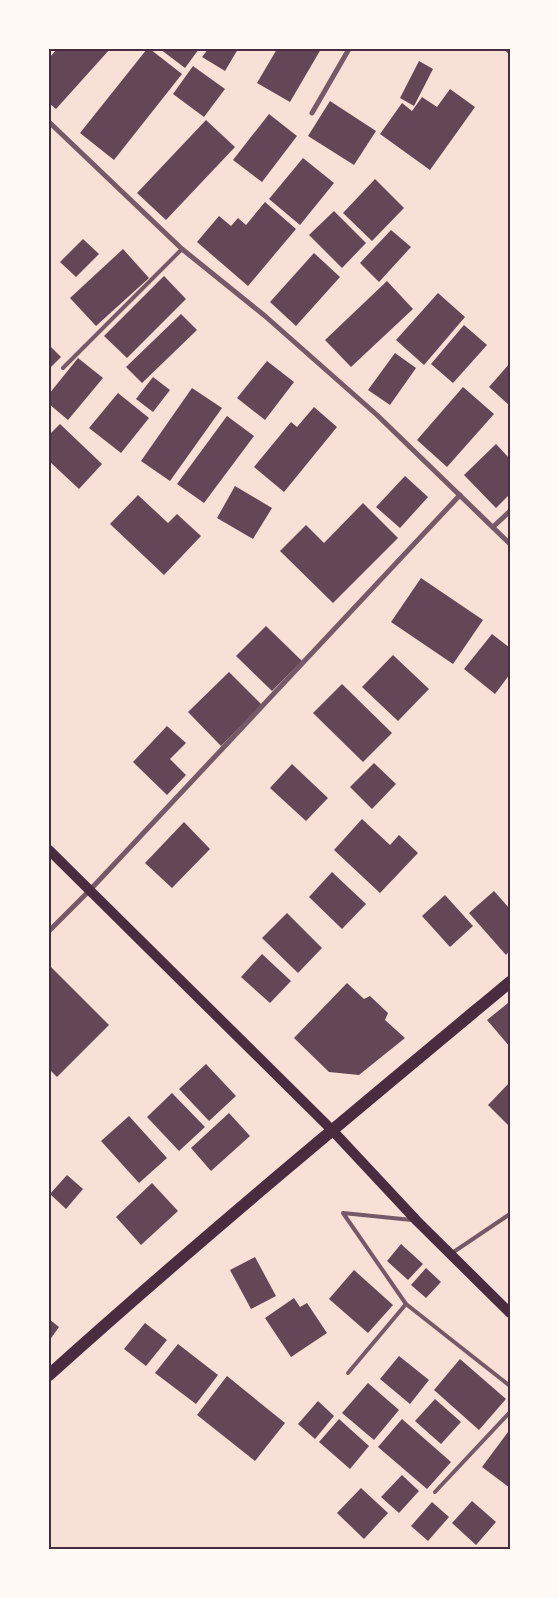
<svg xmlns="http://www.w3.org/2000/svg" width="559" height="1598" font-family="Mulish,sans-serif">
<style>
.building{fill:#644757}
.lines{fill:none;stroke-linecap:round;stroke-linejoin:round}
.service{stroke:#755966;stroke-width:4}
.minor{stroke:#755966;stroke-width:5}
.secondary{stroke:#4a2c40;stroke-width:10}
.primary{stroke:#4a2c40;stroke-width:12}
.neatline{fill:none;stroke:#4a2c40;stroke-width:2}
</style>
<rect width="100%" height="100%" fill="#f7e1d7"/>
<g class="building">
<polygon points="57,49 110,49 56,109 49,103 49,58"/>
<polygon points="147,49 150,49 182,74 114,160 80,133"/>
<polygon points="160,49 199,49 185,68"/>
<polygon points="208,49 238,49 225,71 202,57"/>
<polygon points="277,49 321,49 290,102 257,83"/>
<polygon points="419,61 433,69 414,106 400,98"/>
<polygon points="193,66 225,89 204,117 173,94"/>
<polygon points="450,89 475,107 430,170 380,134 402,103 412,111 422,97 437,107"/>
<polygon points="330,101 376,131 354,165 308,136"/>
<polygon points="269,114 297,136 262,182 233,160"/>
<polygon points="206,120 235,147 166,220 137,193"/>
<polygon points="303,158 334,183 300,225 269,199"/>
<polygon points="375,179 404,208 372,241 343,213"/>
<polygon points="265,202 296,229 248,286 197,242 219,216 231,226 238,218 246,225"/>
<polygon points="334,211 366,243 342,268 309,235"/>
<polygon points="391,230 411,247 379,282 360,263"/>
<polygon points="83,239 99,254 76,277 60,262"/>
<polygon points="123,249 149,278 96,326 70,298"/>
<polygon points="314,253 340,277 296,326 270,302"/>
<polygon points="164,276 186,299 127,358 104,336"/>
<polygon points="387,281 413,309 351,367 325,340"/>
<polygon points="438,293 465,317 424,365 396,340"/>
<polygon points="181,314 197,330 142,383 126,367"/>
<polygon points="464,325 487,345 453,383 431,364"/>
<polygon points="49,345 61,357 49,369"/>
<polygon points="395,353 416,368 390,405 368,390"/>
<polygon points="78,358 103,378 68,420 49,404 49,394"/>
<polygon points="267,361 294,382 265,420 237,398"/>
<polygon points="510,363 510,406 489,387"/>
<polygon points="153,377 170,390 153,412 136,399"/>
<polygon points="463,387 494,414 447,467 417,440"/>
<polygon points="192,388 222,408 170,481 141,461"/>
<polygon points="118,393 149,418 121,453 89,428"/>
<polygon points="314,407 337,427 284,492 254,467 291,422 297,427"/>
<polygon points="227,416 254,436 204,503 177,484"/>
<polygon points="60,424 102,464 79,489 49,461 49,435"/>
<polygon points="496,444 510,459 510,494 496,508 464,475"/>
<polygon points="405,476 428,497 400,528 376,507"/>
<polygon points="235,486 272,508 253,539 217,518"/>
<polygon points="138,495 168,523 177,514 201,536 164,575 110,524"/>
<polygon points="363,503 398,538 333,603 280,551 306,525 324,543"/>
<polygon points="421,578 483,620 453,664 391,622"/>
<polygon points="266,626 302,661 272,691 236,656"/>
<polygon points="492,634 510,648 510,674 495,694 464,669"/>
<polygon points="393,655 429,689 398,721 362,687"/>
<polygon points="229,672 262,705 221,746 188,712"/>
<polygon points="342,684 392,733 363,762 313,713"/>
<polygon points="167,726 186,743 170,759 186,775 167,795 133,762"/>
<polygon points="374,763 396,784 372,809 350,787"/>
<polygon points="292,764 328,798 306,821 270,788"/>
<polygon points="362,819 390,845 399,835 418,853 380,893 334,850"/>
<polygon points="184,822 210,849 172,888 145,863"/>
<polygon points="332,872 366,904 342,929 309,897"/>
<polygon points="494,891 510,909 510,950 506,955 469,913"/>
<polygon points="445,895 473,926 450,947 422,916"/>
<polygon points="287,913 322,948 298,973 262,938"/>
<polygon points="262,954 291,981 270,1003 241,977"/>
<polygon points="49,965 109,1025 57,1077 49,1069"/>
<polygon points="347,983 364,999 370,996 388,1013 385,1020 405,1038 359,1075 329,1072 294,1038"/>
<polygon points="508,1003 510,1005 510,1047 487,1020"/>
<polygon points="206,1064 236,1096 209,1121 179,1089"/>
<polygon points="510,1082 510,1127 488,1105"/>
<polygon points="172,1093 205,1127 179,1151 147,1117"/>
<polygon points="229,1113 250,1136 211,1171 191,1148"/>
<polygon points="129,1116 167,1158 139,1183 101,1141"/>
<polygon points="67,1175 83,1189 66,1209 50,1194"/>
<polygon points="152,1183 178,1211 141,1245 116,1217"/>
<polygon points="401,1244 423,1264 408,1280 387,1261"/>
<polygon points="255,1257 276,1296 251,1309 230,1270"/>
<polygon points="426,1268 441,1282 426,1298 411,1285"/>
<polygon points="354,1270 393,1305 368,1333 329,1299"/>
<polygon points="294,1298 300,1307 307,1303 327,1333 291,1357 265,1318"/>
<polygon points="49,1319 59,1327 49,1341"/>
<polygon points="145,1323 167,1340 146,1366 124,1349"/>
<polygon points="178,1344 218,1375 196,1404 155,1373"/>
<polygon points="399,1356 429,1380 410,1404 380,1379"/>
<polygon points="460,1359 506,1399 479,1430 434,1390"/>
<polygon points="227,1376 285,1423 255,1461 197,1415"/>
<polygon points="368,1383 399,1410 374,1440 342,1413"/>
<polygon points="435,1399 461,1422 441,1444 415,1421"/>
<polygon points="318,1401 334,1416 315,1439 298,1424"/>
<polygon points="339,1419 369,1446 350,1469 319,1442"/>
<polygon points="402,1419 451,1462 427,1489 378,1447"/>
<polygon points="508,1432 510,1433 510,1488 482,1467"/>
<polygon points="402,1475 419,1491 399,1513 381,1497"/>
<polygon points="361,1488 388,1513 364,1539 337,1513"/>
<polygon points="472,1501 496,1522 476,1545 452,1523"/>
<polygon points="432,1502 449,1517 428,1541 411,1526"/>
</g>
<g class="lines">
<g class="service">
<polyline points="63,368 182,249"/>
<polyline points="412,1220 343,1213 406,1304 510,1386"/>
<polyline points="452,1253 510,1214"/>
<polyline points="348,1373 406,1304"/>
<polyline points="435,1492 510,1412"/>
</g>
<g class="minor">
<polyline points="507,49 510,52"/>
<polyline points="312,113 349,49"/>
<polyline points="49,122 182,249 265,316 377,415 510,544"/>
<polyline points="493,527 510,511"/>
<polyline points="49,931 90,890 460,495"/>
</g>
<polyline class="secondary" points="49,850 332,1130 417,1221 510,1313"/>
<path class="primary" d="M49,1375C199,1240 355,1111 510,982"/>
</g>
<rect width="559" height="1598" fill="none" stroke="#fffaf5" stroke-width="100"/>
<rect x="50" y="50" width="459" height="1498" class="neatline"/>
</svg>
